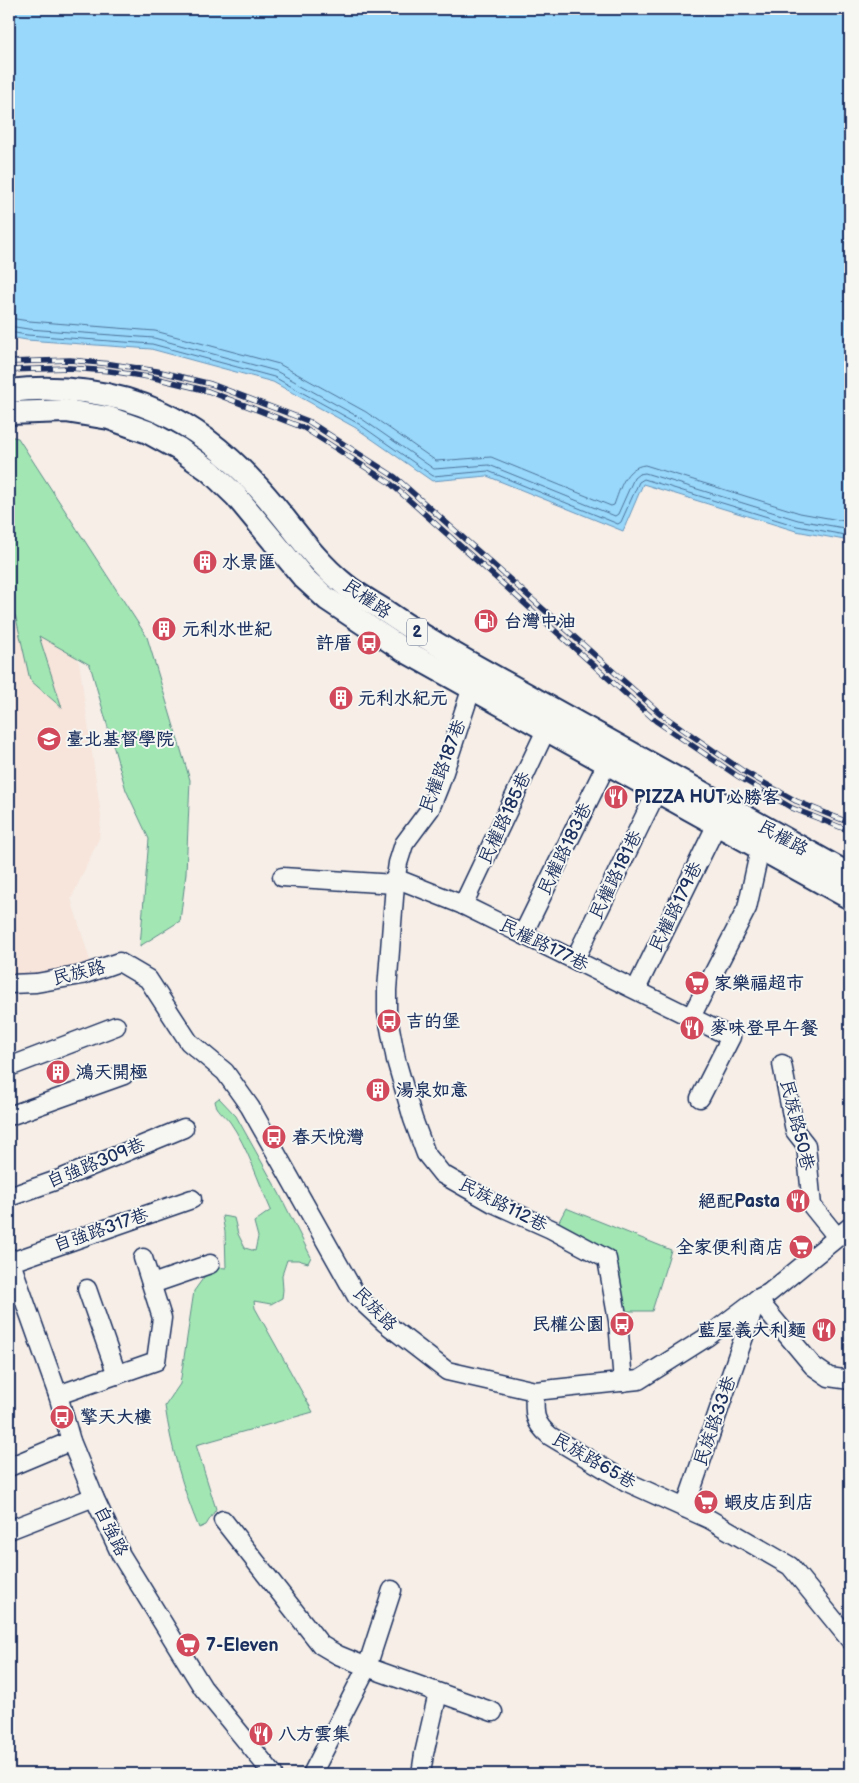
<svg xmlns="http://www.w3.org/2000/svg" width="859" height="1783" font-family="'Balsamiq Sans','LXGW WenKai TC',sans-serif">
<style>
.built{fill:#f7e4da}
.green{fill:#a2e7b3;stroke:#5e8b88}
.water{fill:#99d8fa;stroke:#6794bc}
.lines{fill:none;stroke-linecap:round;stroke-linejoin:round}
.shore{stroke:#4d739c;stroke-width:1}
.minor-casing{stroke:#1b2f5e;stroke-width:21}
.major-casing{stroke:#1b2f5e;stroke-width:26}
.minor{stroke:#f6f6f2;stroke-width:18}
.major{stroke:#f6f6f2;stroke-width:22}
.rail-casing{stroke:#1b2f5e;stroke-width:5.5}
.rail{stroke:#f6f6f2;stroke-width:4;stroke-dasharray:11;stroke-linecap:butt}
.labels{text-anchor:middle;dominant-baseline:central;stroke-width:4;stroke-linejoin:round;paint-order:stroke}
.shield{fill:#f6f6f2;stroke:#5d6b8a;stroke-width:1}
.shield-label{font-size:16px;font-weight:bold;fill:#1b2f5e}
.poi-label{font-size:18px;font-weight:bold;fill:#1b2f5e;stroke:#f6f6f2;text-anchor:start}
.street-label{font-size:18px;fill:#1b2f5e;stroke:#f6f6f2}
</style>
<rect width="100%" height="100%" fill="#f6eee7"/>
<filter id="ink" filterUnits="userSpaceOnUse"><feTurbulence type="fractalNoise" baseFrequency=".02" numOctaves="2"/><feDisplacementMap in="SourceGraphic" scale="10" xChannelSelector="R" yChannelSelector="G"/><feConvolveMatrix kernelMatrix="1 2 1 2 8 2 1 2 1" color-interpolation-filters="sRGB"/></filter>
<g filter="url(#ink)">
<polygon class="built" points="9,544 32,566 79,663 101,816 99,838 71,899 91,964 32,976 9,975"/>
<g class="green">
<polygon points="9,436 18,438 147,637 190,780 186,873 180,921 140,946 149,839 126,790 90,665 39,636 62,708 30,680 16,618 9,601"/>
<path d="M219,1098L236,1116L279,1193L311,1257L308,1263L298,1260H287L282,1275L283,1290L282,1298L271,1304L254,1301L255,1308L313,1412L196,1445L216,1509L206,1525L199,1528C183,1490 171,1447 165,1406L180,1384L194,1291L207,1273L215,1267L226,1268L225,1232L222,1216L234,1218L238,1234L245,1248L255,1251L258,1237L254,1222L271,1210C258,1181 248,1148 230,1122C224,1114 216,1110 215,1101Z"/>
<polygon points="566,1208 671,1250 652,1311 620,1311 609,1260 555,1229"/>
</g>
<polygon class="water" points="9,9 850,9 850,541 796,531 643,484 623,531 487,476 432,481 356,428 273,382 151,349 27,340 9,337"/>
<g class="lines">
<g class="shore">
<path d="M9,318L29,321L155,331L279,364L366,412L436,461L491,457L611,506L614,505C620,489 625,467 645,465L800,513L850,522"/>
<polyline points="9,326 28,329 154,338 276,371 362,419 434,469 489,465 615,516 618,514 634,478 639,474 645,473 798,520 850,529"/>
<polyline points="9,332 27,335 152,344 274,377 359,424 433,476 488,471 618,524 621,522 639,482 644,479 797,526 850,536"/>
</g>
<defs>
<g id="minor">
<polyline points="472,675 472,687 440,784 430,809 404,844 398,863 395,884 387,990 387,1012 396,1060 413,1119 426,1154 442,1174 493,1203 551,1229 607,1259 618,1321 623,1382"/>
<polyline points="282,877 395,884"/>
<polyline points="395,878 463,905 731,1037 700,1098"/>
<polyline points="463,905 546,730"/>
<polyline points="523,934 607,763"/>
<polyline points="575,959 657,791"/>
<polyline points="9,984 36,983 82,975 119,962 148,979 189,1042 225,1072 250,1107 357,1297 385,1323 447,1371 535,1391 639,1380 707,1337 757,1299 769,1293 850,1227"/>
<polyline points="636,989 717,824"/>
<polyline points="691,1017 747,908 760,849"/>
<polyline points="782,1064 795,1131 806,1145 812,1206 837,1237"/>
<polyline points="9,1067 116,1026"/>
<polyline points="9,1116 124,1075"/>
<polyline points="9,1197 60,1179 184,1128"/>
<polyline points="9,1257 58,1395 71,1441 94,1497 121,1555 203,1688 273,1774"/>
<polyline points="11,1262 192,1199"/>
<polyline points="152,1284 210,1264"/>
<polyline points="87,1289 117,1375"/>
<polyline points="757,1299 813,1366 829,1377 850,1380"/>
<path d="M535,1391C534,1413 533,1422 550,1436L627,1482L709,1519L790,1566L850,1640"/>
<polyline points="58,1395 156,1361 162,1318 143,1258"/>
<polyline points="9,1467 71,1441"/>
<polyline points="685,1508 757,1299"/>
<polyline points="223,1520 321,1645 338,1655 367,1667 493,1712"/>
<polyline points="9,1530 94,1497"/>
<polyline points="312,1774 367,1667 392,1590"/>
<polyline points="421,1774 424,1754 438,1693"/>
</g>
<g id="major">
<path d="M9,391C59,385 113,391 160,412C196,428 228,455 255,484C286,516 309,556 344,584C356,594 369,601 382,609C431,643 484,671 536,700C641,759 745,817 850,875"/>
<polyline points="9,413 66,411 109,418 148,432 179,449 210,471 236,496 304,578 327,599 405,651 850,898"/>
</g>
</defs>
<use href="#minor" class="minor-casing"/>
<use href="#major" class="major-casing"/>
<use href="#minor" class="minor"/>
<use href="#major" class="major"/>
<defs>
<g id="rail">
<polyline points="9,362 70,360 111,364 157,371 211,384 308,421 395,477 661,714 743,771 796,801 850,823"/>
<polyline points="9,370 69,368 110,371 155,378 208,391 304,428 390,483 656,721 739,777 792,808 850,831"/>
</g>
</defs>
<use href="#rail" class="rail-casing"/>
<use href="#rail" class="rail"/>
</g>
</g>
<defs>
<symbol id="building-disc" viewBox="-11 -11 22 22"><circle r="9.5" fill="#d1495b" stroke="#f6f6f2"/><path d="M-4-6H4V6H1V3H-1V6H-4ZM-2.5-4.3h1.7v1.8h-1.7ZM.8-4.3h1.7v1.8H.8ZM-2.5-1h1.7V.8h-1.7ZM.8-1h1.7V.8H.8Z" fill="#fff"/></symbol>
<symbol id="fuel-disc" viewBox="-11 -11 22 22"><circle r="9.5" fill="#d1495b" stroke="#f6f6f2"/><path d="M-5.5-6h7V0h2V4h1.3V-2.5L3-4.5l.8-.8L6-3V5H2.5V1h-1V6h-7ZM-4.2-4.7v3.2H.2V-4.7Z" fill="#fff"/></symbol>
<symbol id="bus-disc" viewBox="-11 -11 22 22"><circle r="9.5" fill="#d1495b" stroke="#f6f6f2"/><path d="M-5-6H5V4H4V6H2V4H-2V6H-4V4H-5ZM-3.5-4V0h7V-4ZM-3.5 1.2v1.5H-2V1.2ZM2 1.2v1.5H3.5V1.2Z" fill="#fff"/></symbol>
<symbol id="university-disc" viewBox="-11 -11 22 22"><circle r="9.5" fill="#d1495b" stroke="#f6f6f2"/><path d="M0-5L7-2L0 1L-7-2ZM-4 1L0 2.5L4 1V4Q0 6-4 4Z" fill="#fff"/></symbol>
<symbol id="restaurant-disc" viewBox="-11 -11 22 22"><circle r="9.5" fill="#d1495b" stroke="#f6f6f2"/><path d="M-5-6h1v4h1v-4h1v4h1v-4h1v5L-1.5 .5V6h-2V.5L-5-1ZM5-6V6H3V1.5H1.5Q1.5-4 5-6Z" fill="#fff"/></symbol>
<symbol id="supermarket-disc" viewBox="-11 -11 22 22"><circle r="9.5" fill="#d1495b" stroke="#f6f6f2"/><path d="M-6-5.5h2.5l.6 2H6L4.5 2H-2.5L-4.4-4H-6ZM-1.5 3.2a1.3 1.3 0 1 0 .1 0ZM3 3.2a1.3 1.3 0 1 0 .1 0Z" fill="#fff"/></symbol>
</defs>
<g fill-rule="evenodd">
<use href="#building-disc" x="191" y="548" width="28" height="28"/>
<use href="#fuel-disc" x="472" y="607" width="28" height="28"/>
<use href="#building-disc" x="150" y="615" width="28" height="28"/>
<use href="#bus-disc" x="355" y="629" width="28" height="28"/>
<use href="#building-disc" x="327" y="684" width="28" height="28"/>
<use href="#university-disc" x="35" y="725" width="28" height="28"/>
<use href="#restaurant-disc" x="602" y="783" width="28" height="28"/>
<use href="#supermarket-disc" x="683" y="969" width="28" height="28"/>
<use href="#bus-disc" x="375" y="1007" width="28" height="28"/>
<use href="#restaurant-disc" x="678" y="1014" width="28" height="28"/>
<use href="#building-disc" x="44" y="1058" width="28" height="28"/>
<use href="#building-disc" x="364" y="1076" width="28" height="28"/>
<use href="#bus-disc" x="260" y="1123" width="28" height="28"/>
<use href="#restaurant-disc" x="784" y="1187" width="28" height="28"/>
<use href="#supermarket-disc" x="787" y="1233" width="28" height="28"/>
<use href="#bus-disc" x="608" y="1310" width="28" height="28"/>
<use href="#restaurant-disc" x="810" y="1316" width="28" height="28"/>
<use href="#bus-disc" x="48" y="1403" width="28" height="28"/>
<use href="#supermarket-disc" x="692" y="1488" width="28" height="28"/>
<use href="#supermarket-disc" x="174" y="1631" width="28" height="28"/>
<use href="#restaurant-disc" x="247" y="1720" width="28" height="28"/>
</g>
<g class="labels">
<rect class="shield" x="407" y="618.5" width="20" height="27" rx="4"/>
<g class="shield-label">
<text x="417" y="632">2</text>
</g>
<g class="poi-label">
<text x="222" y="562">水景匯</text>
<text x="504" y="621">台灣中油</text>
<text x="182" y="629">元利水世紀</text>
<text x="352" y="643" text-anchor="end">許厝</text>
<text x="358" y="698">元利水紀元</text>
<text x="66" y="739">臺北基督學院</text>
<text x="634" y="797">PIZZA HUT必勝客</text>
<text x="714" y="983">家樂福超市</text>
<text x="406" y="1021">吉的堡</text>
<text x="710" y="1028">麥味登早午餐</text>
<text x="76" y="1072">鴻天開極</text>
<text x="396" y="1090">湯泉如意</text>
<text x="292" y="1137">春天悅灣</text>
<text x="780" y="1201" text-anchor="end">絕配Pasta</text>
<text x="784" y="1247" text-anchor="end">全家便利商店</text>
<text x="604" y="1324" text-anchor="end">民權公園</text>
<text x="806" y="1330" text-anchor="end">藍屋義大利麵</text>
<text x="80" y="1417">擎天大樓</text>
<text x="724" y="1502">蝦皮店到店</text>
<text x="206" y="1645">7-Eleven</text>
<text x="278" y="1734">八方雲集</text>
</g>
<g class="street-label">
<text transform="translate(367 599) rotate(35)">民權路</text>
<text transform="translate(443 766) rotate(-69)">民權路187巷</text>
<text transform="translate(505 818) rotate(-65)">民權路185巷</text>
<text transform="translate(783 838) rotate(29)">民權路</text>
<text transform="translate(565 849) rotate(-64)">民權路183巷</text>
<text transform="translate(616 875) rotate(-64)">民權路181巷</text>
<text transform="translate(676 907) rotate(-64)">民權路179巷</text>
<text transform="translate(544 945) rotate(26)">民權路177巷</text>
<text transform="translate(79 973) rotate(-14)">民族路</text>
<text transform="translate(797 1125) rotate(76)">民族路50巷</text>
<text transform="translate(96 1163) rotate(-22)">自強路309巷</text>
<text transform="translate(503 1205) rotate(27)">民族路112巷</text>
<text transform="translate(101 1230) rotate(-19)">自強路317巷</text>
<text transform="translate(375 1309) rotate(46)">民族路</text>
<text transform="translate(715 1421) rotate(-71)">民族路33巷</text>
<text transform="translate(594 1461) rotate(30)">民族路65巷</text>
<text transform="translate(111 1531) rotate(64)">自強路</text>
</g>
</g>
<rect width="859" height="1783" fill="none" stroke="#f6f6f2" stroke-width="30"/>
<rect x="15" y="15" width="829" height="1753" fill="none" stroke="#1b2f5e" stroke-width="2" filter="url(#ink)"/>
</svg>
